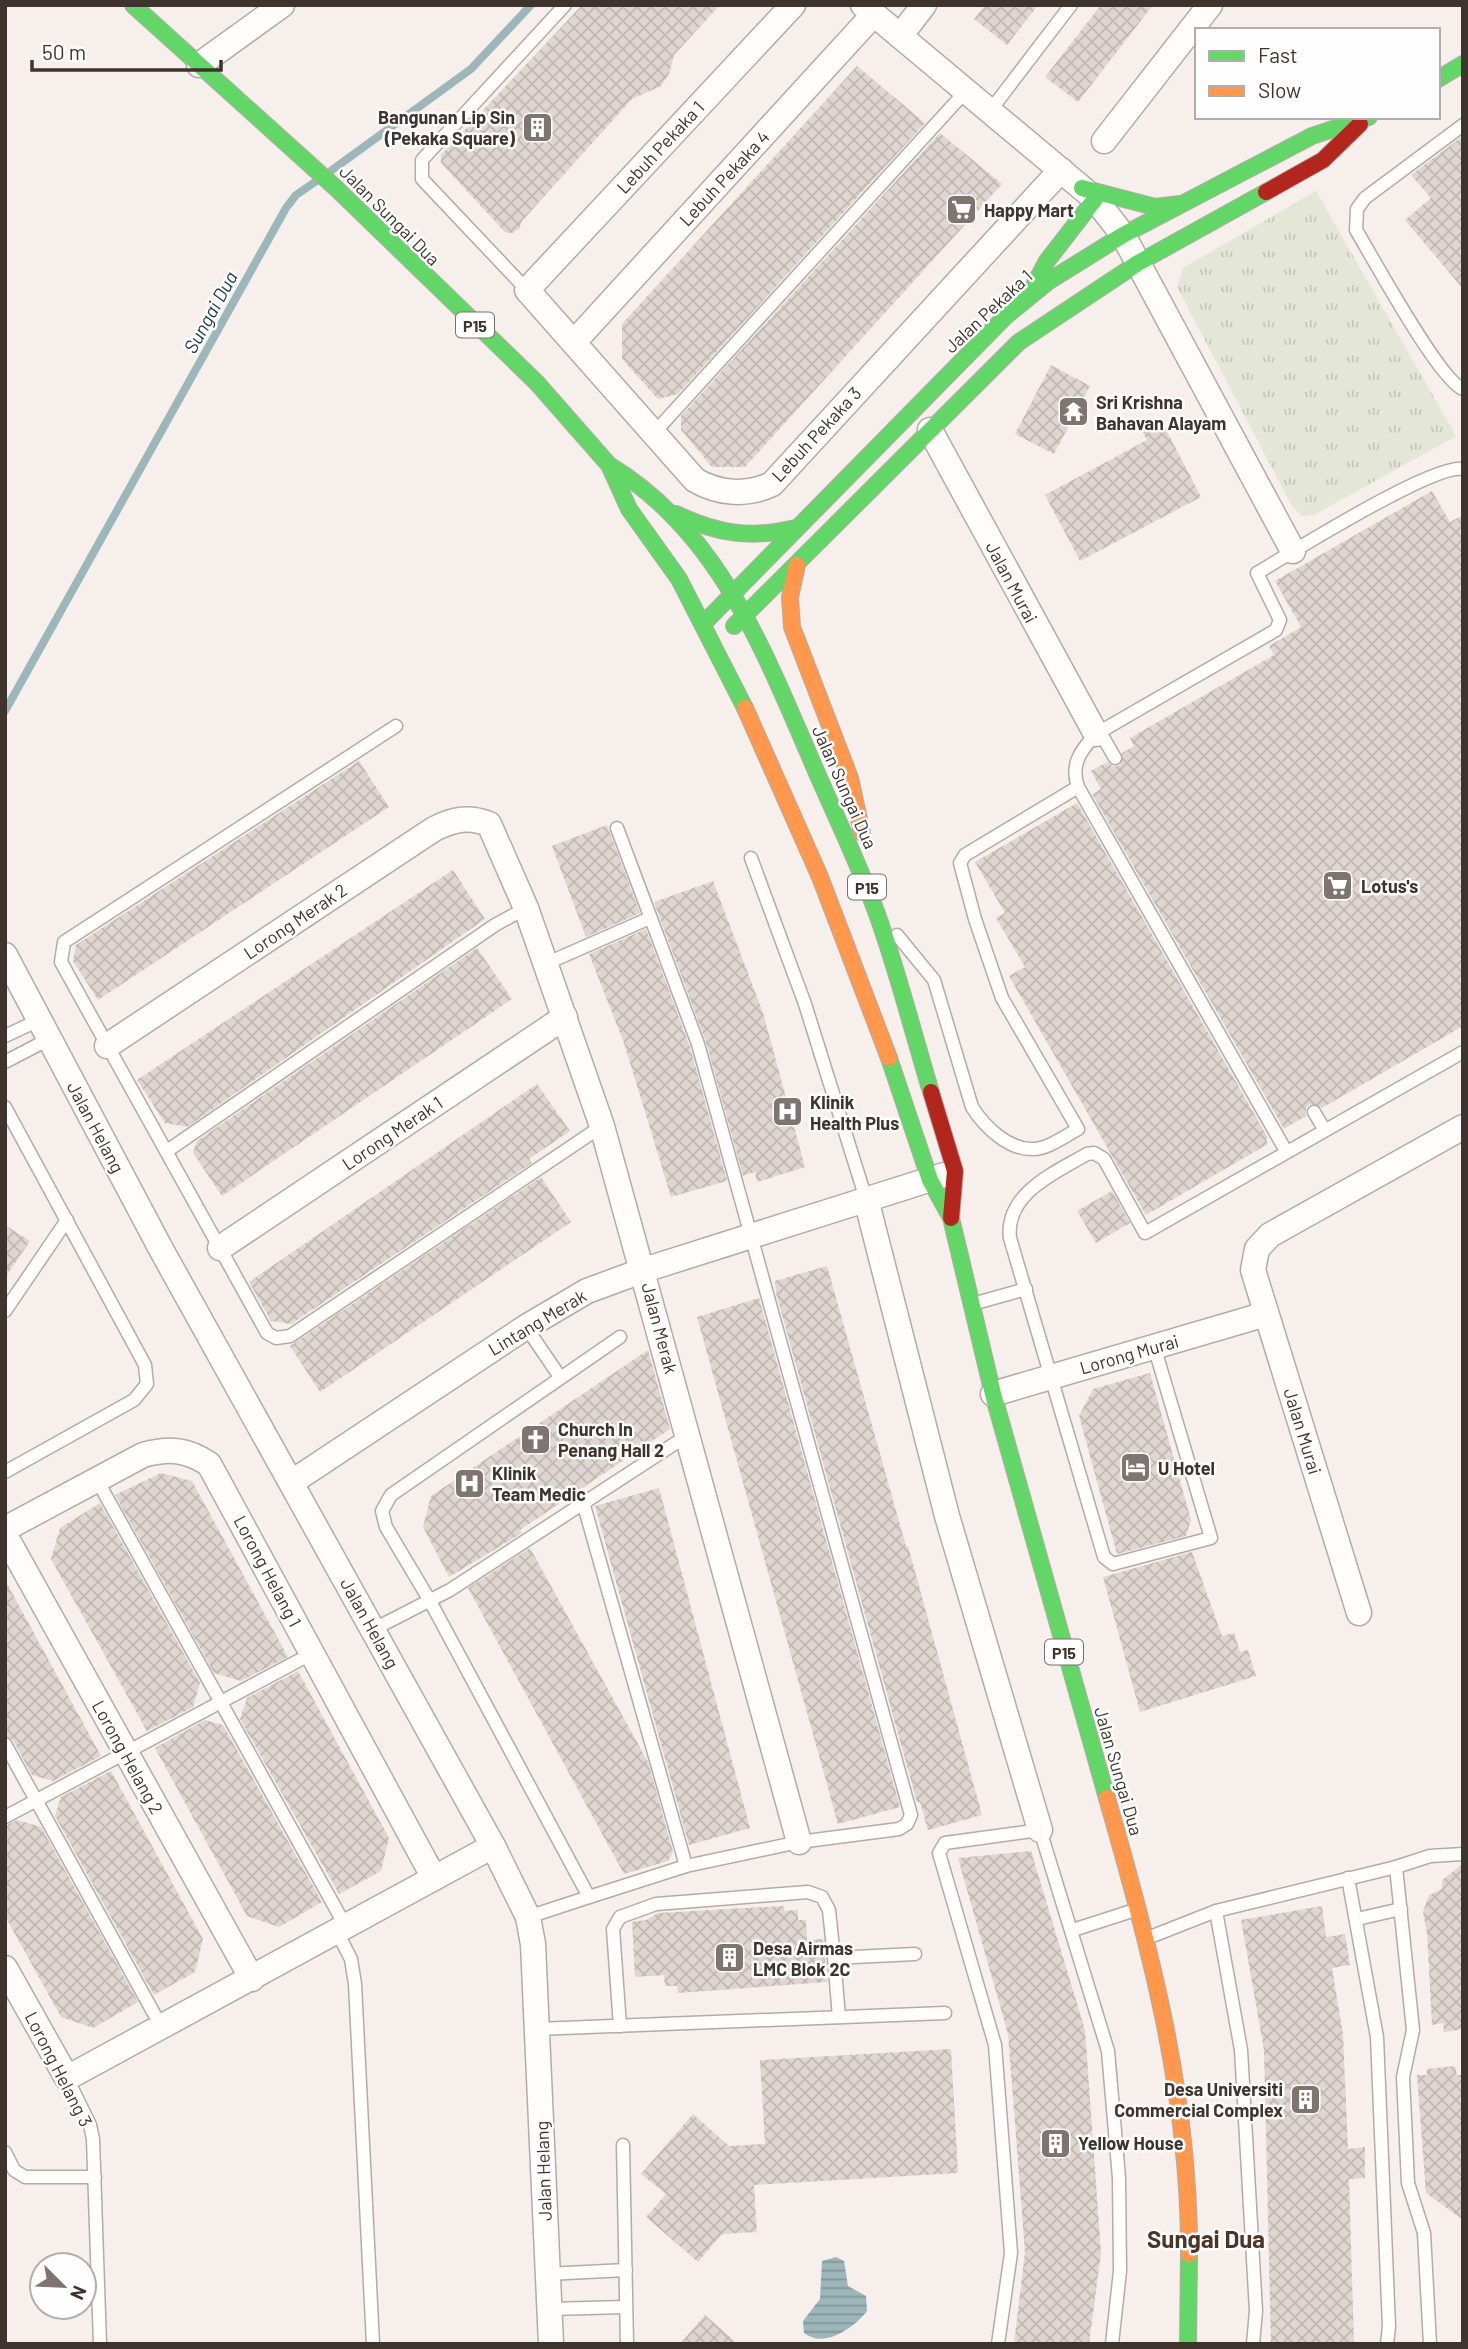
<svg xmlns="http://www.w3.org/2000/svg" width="1468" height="2349" font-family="Barlow,sans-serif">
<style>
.grass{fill:url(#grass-tufts)}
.water{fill:url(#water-rules)}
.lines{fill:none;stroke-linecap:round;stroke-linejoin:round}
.stream{stroke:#9cb6ba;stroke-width:8}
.building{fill:url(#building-cross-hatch)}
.lane-casing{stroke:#b4aba7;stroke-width:15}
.street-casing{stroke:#b4aba7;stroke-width:27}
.fast-casing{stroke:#b4aba7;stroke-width:18}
.slow-casing{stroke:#b4aba7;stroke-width:18}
.jam-casing{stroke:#b4aba7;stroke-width:18}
.lane{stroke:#fefdfc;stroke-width:12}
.street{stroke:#fefdfc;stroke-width:24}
.fast{stroke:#63d668;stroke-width:16}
.slow{stroke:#ff974d;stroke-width:16}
.jam{stroke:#b3261e;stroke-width:16}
.labels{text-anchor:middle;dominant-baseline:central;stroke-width:5;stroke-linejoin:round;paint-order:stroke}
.shield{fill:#fefefe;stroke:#78706c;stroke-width:2}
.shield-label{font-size:16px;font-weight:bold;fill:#3f332d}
.poi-label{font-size:18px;font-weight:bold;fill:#3f332d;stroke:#fefefe;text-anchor:start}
.street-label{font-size:18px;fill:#3f332d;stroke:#fefefe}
.water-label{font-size:19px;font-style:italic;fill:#133b42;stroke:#fefefe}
.district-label{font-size:24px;font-weight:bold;fill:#4d3528;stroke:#fefefe}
</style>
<defs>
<pattern id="grass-tufts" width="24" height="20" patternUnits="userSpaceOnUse" patternTransform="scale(1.75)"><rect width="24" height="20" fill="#e4e6d8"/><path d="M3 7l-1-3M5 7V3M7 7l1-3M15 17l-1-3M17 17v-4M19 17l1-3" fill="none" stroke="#c5c6ba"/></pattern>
<pattern id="water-rules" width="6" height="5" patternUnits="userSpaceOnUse" patternTransform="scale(1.75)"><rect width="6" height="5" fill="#9cb6ba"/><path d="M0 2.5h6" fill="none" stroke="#819598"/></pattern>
<pattern id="building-cross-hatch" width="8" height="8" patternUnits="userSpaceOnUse" patternTransform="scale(1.75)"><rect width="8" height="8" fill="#e0d6d1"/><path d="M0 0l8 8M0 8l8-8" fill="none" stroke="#c1b8b4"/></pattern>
</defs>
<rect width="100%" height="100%" fill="#f6efeb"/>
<polygon class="grass" points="1316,191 1456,436 1314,515 1302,516 1292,506 1177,287 1183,268"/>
<path class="water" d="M836,2257L844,2261L848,2286L866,2296L867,2311C854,2328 824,2349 804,2333L803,2321L820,2299L822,2261Z"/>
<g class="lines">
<g class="stream">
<polyline points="332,170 471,69 531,5"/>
<polyline points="5,711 286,208 296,195 315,182"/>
</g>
</g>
<g class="building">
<polygon points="582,5 720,5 674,55 669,74 661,86 632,99 522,221 519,229 512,233 505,232 441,163 441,155"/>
<polygon points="985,5 1038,5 1007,45 974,19"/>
<polygon points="1101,5 1153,5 1078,102 1045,77"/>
<polygon points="857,66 925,123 678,394 658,399 622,359 622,324"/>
<polygon points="940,133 1002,184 745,467 712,467 681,430 681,416"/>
<polygon points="1463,136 1463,289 1405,220 1431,198 1411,175"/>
<polygon points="1051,365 1090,386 1054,454 1015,434"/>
<polygon points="1160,418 1201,497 1080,561 1045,495 1147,440 1141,429"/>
<polygon points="1432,491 1450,522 1463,515 1463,1026 1322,1108 1310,1104 1306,1108 1306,1116 1284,1129 1092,794 1101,789 1091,771 1107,762 1114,767 1120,765 1122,753 1134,746 1130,738 1274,655 1269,646 1301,627 1275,581"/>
<polygon points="359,761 389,807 98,1000 73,961 76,945"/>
<polygon points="1077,803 1268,1138 1266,1139 1268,1144 1146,1215 1009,976 1025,967 996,918 1005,913 975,862"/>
<polygon points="607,825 640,913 586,937 552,846"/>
<polygon points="453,870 485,919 187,1127 165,1123 137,1080"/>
<polygon points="713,881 763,1013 805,1167 757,1182 755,1172 743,1176 706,1042 654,902"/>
<polygon points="646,929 690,1047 727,1181 671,1197 624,1043 589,954"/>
<polygon points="477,948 512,999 222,1196 193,1153 197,1141"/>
<polygon points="537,1084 570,1131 529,1159 532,1163 291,1324 271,1321 249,1282"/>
<polygon points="541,1177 571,1222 320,1392 290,1346"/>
<polygon points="1112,1191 1130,1223 1096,1243 1077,1211"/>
<polygon points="5,1225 30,1241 5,1278"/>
<polygon points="827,1266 906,1546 908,1546 982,1815 928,1830 920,1802 917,1802 776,1293 775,1281"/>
<polygon points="759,1298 900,1807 838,1824 697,1317"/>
<polygon points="648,1350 670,1429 520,1530 522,1533 449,1577 423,1527 431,1496"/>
<polygon points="1150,1373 1191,1520 1186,1536 1117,1554 1079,1416 1093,1389"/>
<polygon points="161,1473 192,1481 288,1657 241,1681 214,1673 115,1495"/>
<polygon points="659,1488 750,1828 689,1845 595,1506"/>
<polygon points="100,1503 200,1683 193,1707 147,1731 51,1559 60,1528"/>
<polygon points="530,1548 648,1762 673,1852 668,1861 624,1874 468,1588"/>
<polygon points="1192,1552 1222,1636 1234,1633 1240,1652 1248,1650 1256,1676 1140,1712 1103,1577"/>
<polygon points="5,1580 101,1756 53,1781 32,1775 13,1740 5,1735"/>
<polygon points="298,1671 389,1838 381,1871 339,1894 240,1719 247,1698"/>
<polygon points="205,1720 223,1725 322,1902 279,1927 247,1916 155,1748"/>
<polygon points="111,1771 203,1939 195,1972 154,1995 55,1816 61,1797"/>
<polygon points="17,1820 41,1827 138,2002 93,2028 61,2017 5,1916 5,1826"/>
<polygon points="1031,1851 1085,2030 1101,2253 1089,2344 1014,2344 1025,2252 1008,2034 958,1858"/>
<polygon points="1463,1864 1463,2029 1444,2032 1443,2023 1432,2025 1427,1933 1423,1912 1429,1895 1442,1889 1442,1880"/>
<polygon points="784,1906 784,1911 798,1910 798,1920 806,1920 807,1940 823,1939 827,1982 678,1993 677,1986 665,1986 664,1975 635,1977 632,1922 646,1920 658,1913"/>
<polygon points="1322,1906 1326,1937 1345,1934 1350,1965 1332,1968 1343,2035 1348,2149 1365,2147 1365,2178 1349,2179 1354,2344 1271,2344 1264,2050 1241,1920"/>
<polygon points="951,2049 958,2173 754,2185 757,2232 722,2234 698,2262 646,2217 666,2194 641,2174 693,2114 729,2146 765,2144 760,2060"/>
<polygon points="1455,2066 1457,2075 1463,2075 1463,2220 1426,2193 1417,2075 1427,2075 1427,2069"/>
<polygon points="705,2315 738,2344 680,2344"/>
</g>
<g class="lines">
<defs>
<g id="lane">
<polyline points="990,111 1071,5"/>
<path d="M1463,125L1365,198L1357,209L1356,230C1373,258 1439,380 1463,389"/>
<polyline points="527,290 422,179 422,160 565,5"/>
<polyline points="654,433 966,91"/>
<polyline points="396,726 64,942 61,962 267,1333 276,1338 290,1336 602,1126"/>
<polyline points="1100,732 1115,758"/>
<polyline points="751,858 805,1004 866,1199"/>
<path d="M897,935L934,980L972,1107C984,1126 1008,1150 1033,1149C1048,1149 1065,1136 1078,1129L1002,998L975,919L960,863L965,855L1078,787"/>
<polyline points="545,964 650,918"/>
<polyline points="5,1036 39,1020"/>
<polyline points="5,1062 49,1039"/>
<polyline points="5,1107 145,1365 147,1384 134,1400 5,1472"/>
<polyline points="1314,1112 1324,1129"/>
<polyline points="167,1151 495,925 526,908"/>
<path d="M1286,1151L1078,787C1070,764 1081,750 1096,734L1276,630L1280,620L1257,573C1289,554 1434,463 1463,469"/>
<polyline points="976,1303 1026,1289"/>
<polyline points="5,1311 67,1220"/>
<polyline points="526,1327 560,1377"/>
<path d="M1154,1346L1211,1538L1113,1564L1104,1557L1010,1238C1005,1194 1054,1173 1087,1154L1094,1153L1104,1159L1145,1233L1463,1052"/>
<polyline points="97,1480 346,1927"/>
<polyline points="583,1502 686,1866"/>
<polyline points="374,1629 450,1590 688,1435"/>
<polyline points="5,1744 162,2028"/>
<polyline points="5,1817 311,1654"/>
<polyline points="1396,1867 1413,2030 1403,2077 1408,2183 1424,2233 1430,2344"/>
<polyline points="1348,1878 1377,2037 1389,2327 1387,2344"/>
<polyline points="589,1897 686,1866 799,1842 899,1829 907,1824 911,1815 698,1044 617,828"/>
<polyline points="1216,1911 1241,2050 1256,2311 1253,2344"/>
<polyline points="528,1917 589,1897 430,1601 386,1527 382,1511 391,1495 620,1337"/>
<polyline points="1357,1919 1401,1909"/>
<polyline points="1073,1930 1135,1910"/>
<polyline points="337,1932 351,1959 355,1984 373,2344"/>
<polyline points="1150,1937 1216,1911 1396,1867 1430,1856 1463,1854"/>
<polyline points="839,2017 834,1958 915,1954"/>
<polyline points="620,2026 613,1929 620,1917 656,1904 808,1892 822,1897 829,1910 834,1958"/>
<polyline points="537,2029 945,2013"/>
<polyline points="67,2078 90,2125 93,2139 100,2344"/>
<polyline points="623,2145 627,2344"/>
<polyline points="5,2152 14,2170 25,2177 95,2177"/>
<polyline points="547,2274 626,2270"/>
<polyline points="549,2309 626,2307"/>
<polyline points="998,2344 1011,2253 995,2045 939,1853 945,1843 1040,1830 1108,2051 1119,2178 1120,2271 1112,2344"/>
</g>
<g id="street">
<path d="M793,5L527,290L695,480C719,494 747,496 772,484L1061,170"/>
<polyline points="863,5 1095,199 1123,235 1293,551"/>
<polyline points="900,36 924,5"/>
<polyline points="199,65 282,5"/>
<polyline points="1104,141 1210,5"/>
<polyline points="575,341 874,14"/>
<polyline points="930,430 1096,734"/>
<polyline points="5,955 162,1251 493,1846 528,1917 533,1944 551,2344"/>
<path d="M107,1046L434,829C454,819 469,816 489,824L526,908L602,1126L799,1842"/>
<polyline points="866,1199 947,1516 1040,1830"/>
<polyline points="220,1248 565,1017"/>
<polyline points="993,1394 1266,1314"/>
<polyline points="292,1482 526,1327 587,1291 644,1270 944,1175"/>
<path d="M5,1529L143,1455C169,1448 186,1449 209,1464L434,1878"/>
<polyline points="5,1535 252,1979"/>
<polyline points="1359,1613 1253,1270 1257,1249 1270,1235 1463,1127"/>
<polyline points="5,1968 67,2078 493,1846"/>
</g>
<g id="fast">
<polyline points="133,5 338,190 537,383 609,465 629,509 679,579 745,708"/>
<polyline points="1438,79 1463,64"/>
<polyline points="1082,188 1155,207 1180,204"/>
<polyline points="1035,283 1047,261 1095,199"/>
<path d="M609,465C717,530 762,646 810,757C832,809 858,861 877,914C898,972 913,1033 931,1092"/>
<path d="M676,514C718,534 751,539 796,528"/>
<polyline points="703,624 1006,316 1049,281 1123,235 1312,136 1369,117"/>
<polyline points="734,626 1019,342 1138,263 1266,192"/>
<polyline points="889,1058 930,1180 951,1218 993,1394 1107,1798"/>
<polyline points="1188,2344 1189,2254"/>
</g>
<g id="slow">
<polyline points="797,565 790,597 792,627 850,778 862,833"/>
<polyline points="745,708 820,877 889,1058"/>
<path d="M1107,1798C1150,1947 1190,2097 1189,2254"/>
</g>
<g id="jam">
<polyline points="1266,192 1323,160 1360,124"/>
<polyline points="931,1092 955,1171 951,1218"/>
</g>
</defs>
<use href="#lane" class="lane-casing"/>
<use href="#street" class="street-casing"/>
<use href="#fast" class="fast-casing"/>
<use href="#slow" class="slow-casing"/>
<use href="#jam" class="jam-casing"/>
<use href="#lane" class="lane"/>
<use href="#street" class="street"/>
<use href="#fast" class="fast"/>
<use href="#slow" class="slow"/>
<use href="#jam" class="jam"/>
</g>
<defs>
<symbol id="building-square" viewBox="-11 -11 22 22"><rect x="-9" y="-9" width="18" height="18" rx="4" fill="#7f7570" stroke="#fefefe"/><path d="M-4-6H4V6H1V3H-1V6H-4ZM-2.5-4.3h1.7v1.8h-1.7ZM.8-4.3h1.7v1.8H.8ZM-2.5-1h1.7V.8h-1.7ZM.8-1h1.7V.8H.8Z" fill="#fff"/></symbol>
<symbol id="supermarket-square" viewBox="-11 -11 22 22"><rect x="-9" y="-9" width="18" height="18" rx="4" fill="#7f7570" stroke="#fefefe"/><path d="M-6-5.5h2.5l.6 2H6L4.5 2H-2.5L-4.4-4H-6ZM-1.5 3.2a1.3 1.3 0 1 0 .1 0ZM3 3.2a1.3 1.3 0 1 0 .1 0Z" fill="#fff"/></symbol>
<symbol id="temple-square" viewBox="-11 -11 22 22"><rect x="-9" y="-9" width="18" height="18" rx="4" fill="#7f7570" stroke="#fefefe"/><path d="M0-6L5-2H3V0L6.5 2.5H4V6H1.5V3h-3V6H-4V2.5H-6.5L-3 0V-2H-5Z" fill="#fff"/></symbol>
<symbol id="hospital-square" viewBox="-11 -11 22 22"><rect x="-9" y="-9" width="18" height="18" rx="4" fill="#7f7570" stroke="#fefefe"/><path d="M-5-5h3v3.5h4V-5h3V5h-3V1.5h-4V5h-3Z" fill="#fff"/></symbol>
<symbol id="church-square" viewBox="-11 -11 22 22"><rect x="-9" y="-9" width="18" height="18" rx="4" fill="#7f7570" stroke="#fefefe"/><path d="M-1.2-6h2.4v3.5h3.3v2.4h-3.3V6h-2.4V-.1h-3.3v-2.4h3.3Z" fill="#fff"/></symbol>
<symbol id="hotel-square" viewBox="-11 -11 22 22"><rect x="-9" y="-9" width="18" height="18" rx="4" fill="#7f7570" stroke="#fefefe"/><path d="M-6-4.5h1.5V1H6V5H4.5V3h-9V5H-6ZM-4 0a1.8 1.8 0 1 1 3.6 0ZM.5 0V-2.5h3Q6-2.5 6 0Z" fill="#fff"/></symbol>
</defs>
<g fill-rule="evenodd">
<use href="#building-square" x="520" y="110" width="35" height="35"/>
<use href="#supermarket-square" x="944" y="192" width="35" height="35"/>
<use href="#temple-square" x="1056" y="394" width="35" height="35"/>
<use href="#supermarket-square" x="1320" y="868" width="35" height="35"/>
<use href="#hospital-square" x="770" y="1094" width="35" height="35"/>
<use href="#church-square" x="518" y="1422" width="35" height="35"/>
<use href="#hotel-square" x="1118" y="1450" width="35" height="35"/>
<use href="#hospital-square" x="452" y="1466" width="35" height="35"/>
<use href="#building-square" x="712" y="1940" width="35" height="35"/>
<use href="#building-square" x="1288" y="2082" width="35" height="35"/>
<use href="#building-square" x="1038" y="2126" width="35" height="35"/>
</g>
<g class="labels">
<g class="shield">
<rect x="456" y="312.5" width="38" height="25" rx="5"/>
<rect x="848" y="874.5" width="38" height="25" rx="5"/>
<rect x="1045" y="1639.5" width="38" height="25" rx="5"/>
</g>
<g class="shield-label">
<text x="475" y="325">P15</text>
<text x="867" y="887">P15</text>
<text x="1064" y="1652">P15</text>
</g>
<g class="poi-label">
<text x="515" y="117" text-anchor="end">Bangunan Lip Sin<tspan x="515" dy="21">(Pekaka Square)</tspan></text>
<text x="984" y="210">Happy Mart</text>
<text x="1096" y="402">Sri Krishna<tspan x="1096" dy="21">Bahavan Alayam</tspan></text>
<text x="1361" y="886">Lotus's</text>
<text x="810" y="1102">Klinik<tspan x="810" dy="21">Health Plus</tspan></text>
<text x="558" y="1429">Church In<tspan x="558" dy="21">Penang Hall 2</tspan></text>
<text x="1158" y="1468">U Hotel</text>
<text x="492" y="1473">Klinik<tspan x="492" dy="21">Team Medic</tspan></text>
<text x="753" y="1948">Desa Airmas<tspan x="753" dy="21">LMC Blok 2C</tspan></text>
<text x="1283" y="2089" text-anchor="end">Desa Universiti<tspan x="1283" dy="21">Commercial Complex</tspan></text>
<text x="1078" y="2143">Yellow House</text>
</g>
<g class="street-label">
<text transform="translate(660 147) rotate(-47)">Lebuh Pekaka 1</text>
<text transform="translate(724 178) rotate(-47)">Lebuh Pekaka 4</text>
<text transform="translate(390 215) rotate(45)">Jalan Sungai Dua</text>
<text transform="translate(988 311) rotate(-43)">Jalan Pekaka 1</text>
<text transform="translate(816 434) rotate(-47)">Lebuh Pekaka 3</text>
<text transform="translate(1012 582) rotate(62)">Jalan Murai</text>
<text transform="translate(845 787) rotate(66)">Jalan Sungai Dua</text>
<text transform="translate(295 921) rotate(-34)">Lorong Merak 2</text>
<text transform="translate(96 1127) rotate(62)">Jalan Helang</text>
<text transform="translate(392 1133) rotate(-34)">Lorong Merak 1</text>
<text transform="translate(537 1322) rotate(-31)">Lintang Merak</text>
<text transform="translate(660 1328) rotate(75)">Jalan Merak</text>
<text transform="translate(1129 1354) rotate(-16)">Lorong Murai</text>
<text transform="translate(1303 1431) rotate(73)">Jalan Murai</text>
<text transform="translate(268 1571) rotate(62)">Lorong Helang 1</text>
<text transform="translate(370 1623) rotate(61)">Jalan Helang</text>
<text transform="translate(128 1757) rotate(61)">Lorong Helang 2</text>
<text transform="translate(1119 1771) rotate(74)">Jalan Sungai Dua</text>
<text transform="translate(59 2069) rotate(63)">Lorong Helang 3</text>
<text transform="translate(543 2171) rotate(-92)">Jalan Helang</text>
</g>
<g class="water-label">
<text transform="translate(210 312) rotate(-61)">Sungai Dua</text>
</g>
<g class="district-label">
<text x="1206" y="2238">Sungai Dua</text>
</g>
</g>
<rect width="1468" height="2349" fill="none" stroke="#3f332d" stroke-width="14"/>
<rect x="1195" y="28" width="245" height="91" fill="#fefefe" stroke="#b2adaa" stroke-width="2"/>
<rect x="1209" y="51" width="35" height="10" fill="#63d668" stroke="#b2adaa" stroke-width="2"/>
<text x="1258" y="63" font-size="21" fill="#3f332d">Fast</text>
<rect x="1209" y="86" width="35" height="10" fill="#ff974d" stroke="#b2adaa" stroke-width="2"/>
<text x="1258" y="98" font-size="21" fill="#3f332d">Slow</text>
<g transform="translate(63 2286) rotate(114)"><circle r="33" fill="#fefefe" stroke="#b2adaa" stroke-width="2"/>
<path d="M0-5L12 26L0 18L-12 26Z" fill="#7f7570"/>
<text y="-10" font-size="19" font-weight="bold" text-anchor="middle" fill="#3f332d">N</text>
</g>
<path d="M32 60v10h189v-10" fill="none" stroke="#3f332d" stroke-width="3.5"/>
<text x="42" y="60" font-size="21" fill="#3f332d" stroke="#fefefe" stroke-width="5" paint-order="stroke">50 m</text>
</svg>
